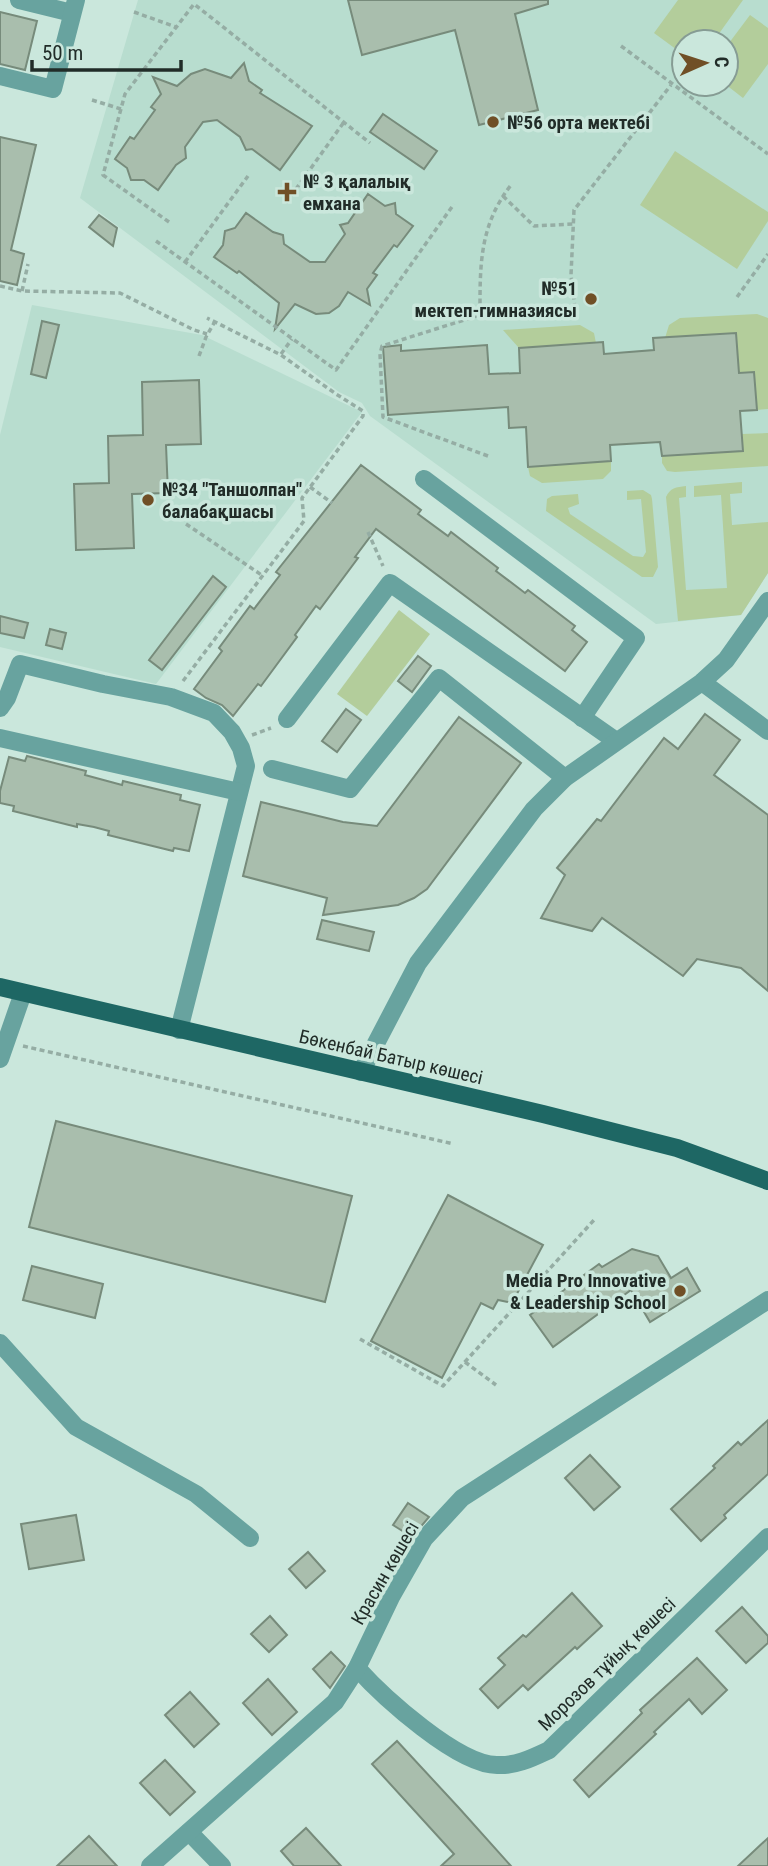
<svg xmlns="http://www.w3.org/2000/svg" width="768" height="1866" font-family="'Roboto Condensed',sans-serif">
<style>
.built{fill:#b8ddcf;fill-rule:evenodd}
.green{fill:#b3cd9b}
.building{fill:#a9bead;stroke:#778b7b;stroke-width:2}
.lines{fill:none;stroke-linecap:round;stroke-linejoin:round}
.path{stroke:#95ada4;stroke-width:3.5;stroke-dasharray:5 3.5;stroke-linecap:butt}
.minor{stroke:#68a39f;stroke-width:18}
.major{stroke:#1e6764;stroke-width:18}
.poi-dot{fill:#704f26;stroke:#cae7dc;stroke-width:2.5}
.labels{text-anchor:middle;dominant-baseline:central;stroke-width:7;stroke-linejoin:round;paint-order:stroke}
.poi-label{font-size:19px;font-weight:bold;fill:#212c28;stroke:#cae7dc;text-anchor:start}
.street-label{font-size:19px;fill:#212c28;stroke:#cae7dc}
</style>
<rect width="100%" height="100%" fill="#cae7dc"/>
<g class="built">
<path d="M138,0H768V573L741,615L656,624L370,416L362,403L339,392L80,198ZM684,42H726V84H684Z"/>
<polygon points="32,305 202,335 362,412 156,684 0,647 0,435"/>
</g>
<g class="green">
<polygon points="678,0 743,0 713,42 684,42 684,55 654,33"/>
<polygon points="750,15 768,28 768,64 743,98 725,84 726,47"/>
<polygon points="675,151 768,212 768,221 737,269 640,205"/>
<polygon points="757,314 768,318 768,409 757,410 754,373 734,374 665,338 669,325 680,318"/>
<polygon points="580,325 594,333 596,343 519,348 503,330"/>
<polygon points="768,433 768,466 675,472 667,471 662,463 662,456 742,451 742,434"/>
<polygon points="611,461 611,471 603,479 542,483 530,476 528,467"/>
<path d="M742,482V493L730,494L732,525L768,522V573L741,615L678,621L666,497C670,488 676,487 686,486V497L679,498L686,590L727,588L721,495L694,497V486Z"/>
<polygon points="643,490 651,495 652,499 658,567 653,577 642,577 546,511 547,499 552,496 578,494 579,504 568,508 570,514 633,556 643,557 646,552 641,499 627,500 627,491"/>
<polygon points="399,610 430,634 367,716 337,694"/>
</g>
<g class="building">
<polygon points="348,0 548,0 548,4 515,14 538,110 479,125 455,30 362,55"/>
<polygon points="0,12 37,21 25,70 0,64"/>
<polygon points="244,63 249,81 262,90 260,93 312,126 280,170 252,149 246,150 240,137 217,120 203,122 185,147 186,158 176,165 158,190 144,180 131,180 127,168 115,159 130,137 134,139 155,110 151,107 161,94 153,77 177,86 191,74 205,69 231,78"/>
<polygon points="383,114 437,151 424,169 370,132"/>
<polygon points="0,137 36,145 11,250 24,254 17,285 0,281"/>
<polygon points="368,194 385,206 395,203 396,214 413,226 397,247 394,245 373,273 377,275 367,289 370,305 348,292 339,306 329,313 316,314 295,304 275,329 279,303 239,271 237,273 214,257 223,245 225,231 235,228 246,213 273,232 283,235 284,244 310,262 325,262 345,234 340,225 348,223"/>
<polygon points="99,215 117,228 113,246 89,227"/>
<polygon points="42,321 59,325 46,378 31,374"/>
<polygon points="736,333 739,373 754,372 757,410 740,411 743,451 662,456 660,442 610,445 611,461 528,467 526,427 509,428 508,407 388,415 383,347 401,345 401,351 487,345 489,374 520,373 519,348 603,342 604,354 654,350 653,338"/>
<polygon points="199,380 201,444 166,445 168,493 132,494 134,548 76,550 74,484 109,483 108,436 143,435 142,382"/>
<polygon points="361,465 421,510 418,514 448,536 451,532 498,568 496,571 525,593 528,590 575,626 572,630 587,642 565,671 376,529 355,557 358,558 320,609 316,606 295,635 297,637 261,686 258,684 233,716 222,705 206,698 194,689 222,651 219,648 250,606 254,609 280,575 276,572"/>
<polygon points="213,576 226,587 162,670 149,660"/>
<polygon points="0,616 28,623 24,638 0,633"/>
<polygon points="50,629 66,633 62,649 46,645"/>
<polygon points="418,656 431,666 412,692 398,681"/>
<polygon points="346,709 361,720 337,752 322,741"/>
<polygon points="705,714 740,740 714,775 768,815 768,991 741,968 697,959 683,976 602,918 592,931 541,918 565,875 557,868 597,819 601,821 664,738 678,749"/>
<polygon points="459,717 521,763 427,889 414,898 398,905 323,915 327,898 243,876 261,802 343,822 377,826"/>
<polygon points="27,756 86,771 85,775 122,785 123,781 181,795 180,800 200,805 189,851 174,848 173,851 108,835 109,831 94,827 77,824 77,827 13,811 14,806 0,803 0,791 9,757 25,761"/>
<polygon points="322,920 374,932 369,951 317,939"/>
<polygon points="56,1121 352,1196 325,1302 29,1227"/>
<polygon points="448,1195 543,1245 512,1303 498,1300 493,1309 481,1303 442,1378 371,1341"/>
<polygon points="632,1249 658,1256 671,1278 687,1268 700,1291 650,1322 631,1290 553,1347 530,1315 599,1264 602,1267"/>
<polygon points="32,1266 103,1284 95,1318 23,1300"/>
<polygon points="768,1420 768,1474 724,1515 726,1518 701,1541 671,1509 715,1468 713,1466 738,1442 741,1445"/>
<polygon points="590,1455 620,1487 594,1510 565,1478"/>
<polygon points="408,1503 429,1517 412,1537 393,1525"/>
<polygon points="76,1515 84,1560 29,1569 21,1524"/>
<polygon points="308,1552 325,1571 306,1588 289,1569"/>
<polygon points="572,1593 602,1626 577,1649 575,1647 528,1690 523,1685 498,1708 480,1689 505,1665 498,1658 523,1635 526,1637"/>
<polygon points="742,1607 768,1636 768,1643 746,1663 716,1631"/>
<polygon points="270,1616 287,1635 269,1652 251,1634"/>
<polygon points="331,1652 345,1666 330,1688 313,1669"/>
<polygon points="697,1658 727,1690 702,1714 689,1699 654,1732 656,1734 589,1797 574,1780 642,1713 640,1710"/>
<polygon points="268,1679 297,1712 272,1735 243,1703"/>
<polygon points="190,1692 219,1724 194,1747 165,1715"/>
<polygon points="397,1741 459,1808 511,1866 441,1866 454,1854 372,1764"/>
<polygon points="165,1760 195,1792 170,1815 140,1783"/>
<polygon points="306,1828 341,1866 294,1866 281,1851"/>
<polygon points="89,1836 117,1866 57,1866"/>
<polygon points="768,1838 768,1866 738,1866"/>
</g>
<g class="lines">
<g class="path">
<polyline points="134,12 176,27"/>
<polyline points="621,46 768,154"/>
<polyline points="92,100 121,109"/>
<polyline points="503,196 534,226 573,224"/>
<polyline points="286,203 344,122"/>
<polyline points="169,222 103,175 125,94 194,4 370,143"/>
<polyline points="156,241 336,370 454,204"/>
<polyline points="185,262 248,176"/>
<polyline points="0,286 22,291 120,293 194,330 207,334"/>
<polyline points="22,291 28,264"/>
<polyline points="737,297 768,254"/>
<polyline points="575,308 571,275 574,210 671,85"/>
<polyline points="281,354 292,339"/>
<polyline points="199,356 206,337 214,323"/>
<path d="M488,456L383,417L380,354L382,346L480,315C480,266 479,226 511,185"/>
<polyline points="310,487 332,503"/>
<polyline points="186,524 263,576"/>
<polyline points="368,532 383,566"/>
<polyline points="183,681 304,521 302,498 363,416 363,411 336,394 281,355 207,318"/>
<polyline points="252,735 271,728"/>
<polyline points="23,1046 454,1144"/>
<polyline points="360,1339 443,1386 594,1220"/>
<polyline points="465,1362 496,1385"/>
</g>
<g class="minor">
<polyline points="19,0 72,13"/>
<polyline points="0,76 53,89 76,0"/>
<polyline points="424,479 636,638 582,718"/>
<polyline points="702,682 768,731"/>
<polyline points="0,708 7,698 20,664 103,684 171,697 214,713 232,732 241,748 246,766 179,1030"/>
<polyline points="287,719 390,583 616,741"/>
<polyline points="0,738 239,792"/>
<polyline points="272,769 350,789 439,678 565,778"/>
<polyline points="0,1059 23,993"/>
<polyline points="361,1072 418,963 534,809 565,778 702,682 726,660 768,601"/>
<polyline points="0,1343 76,1427 196,1494 250,1538"/>
<path d="M357,1668C383,1697 458,1765 497,1765C516,1766 532,1758 549,1750L768,1537"/>
<polyline points="189,1832 222,1866"/>
<polyline points="150,1866 335,1702 357,1668 391,1597 424,1539 462,1498 768,1300"/>
</g>
<polyline class="major" points="0,987 543,1114 677,1148 768,1181"/>
</g>
<g class="poi-dot">
<circle cx="493" cy="122" r="7"/>
<path d="M283.5 181.5h7v7h7v7h-7v7h-7v-7h-7v-7h7z"/>
<circle cx="591" cy="299" r="7"/>
<circle cx="148" cy="500" r="7"/>
<circle cx="680" cy="1291" r="7"/>
</g>
<g class="labels">
<g class="poi-label">
<text x="507" y="122">№56 орта мектебі</text>
<text x="303" y="181">№ 3 қалалық<tspan x="303" dy="22">емхана</tspan></text>
<text x="577" y="288" text-anchor="end">№51<tspan x="577" dy="22">мектеп-гимназиясы</tspan></text>
<text x="162" y="489">№34 "Таншолпан"<tspan x="162" dy="22">балабақшасы</tspan></text>
<text x="666" y="1280" text-anchor="end">Media Pro Innovative<tspan x="666" dy="22">&amp; Leadership School</tspan></text>
</g>
<g class="street-label">
<text transform="translate(391 1057) rotate(13)">Бөкенбай Батыр көшесі</text>
<text transform="translate(385 1573) rotate(-60)">Красин көшесі</text>
<text transform="translate(607 1664) rotate(-44)">Морозов тұйық көшесі</text>
</g>
</g>
<g transform="translate(705 63) rotate(87)"><circle r="33" fill="#cae7dc" stroke="#869c94" stroke-width="2"/>
<path d="M0-5L12 26L0 18L-12 26Z" fill="#704f26"/>
<text y="-10" font-size="19" font-weight="bold" text-anchor="middle" fill="#212c28">С</text>
</g>
<path d="M32 60v10h149v-10" fill="none" stroke="#212c28" stroke-width="3.5"/>
<text x="42" y="60" font-size="21" fill="#212c28" stroke="#cae7dc" stroke-width="5" paint-order="stroke">50 m</text>
</svg>
